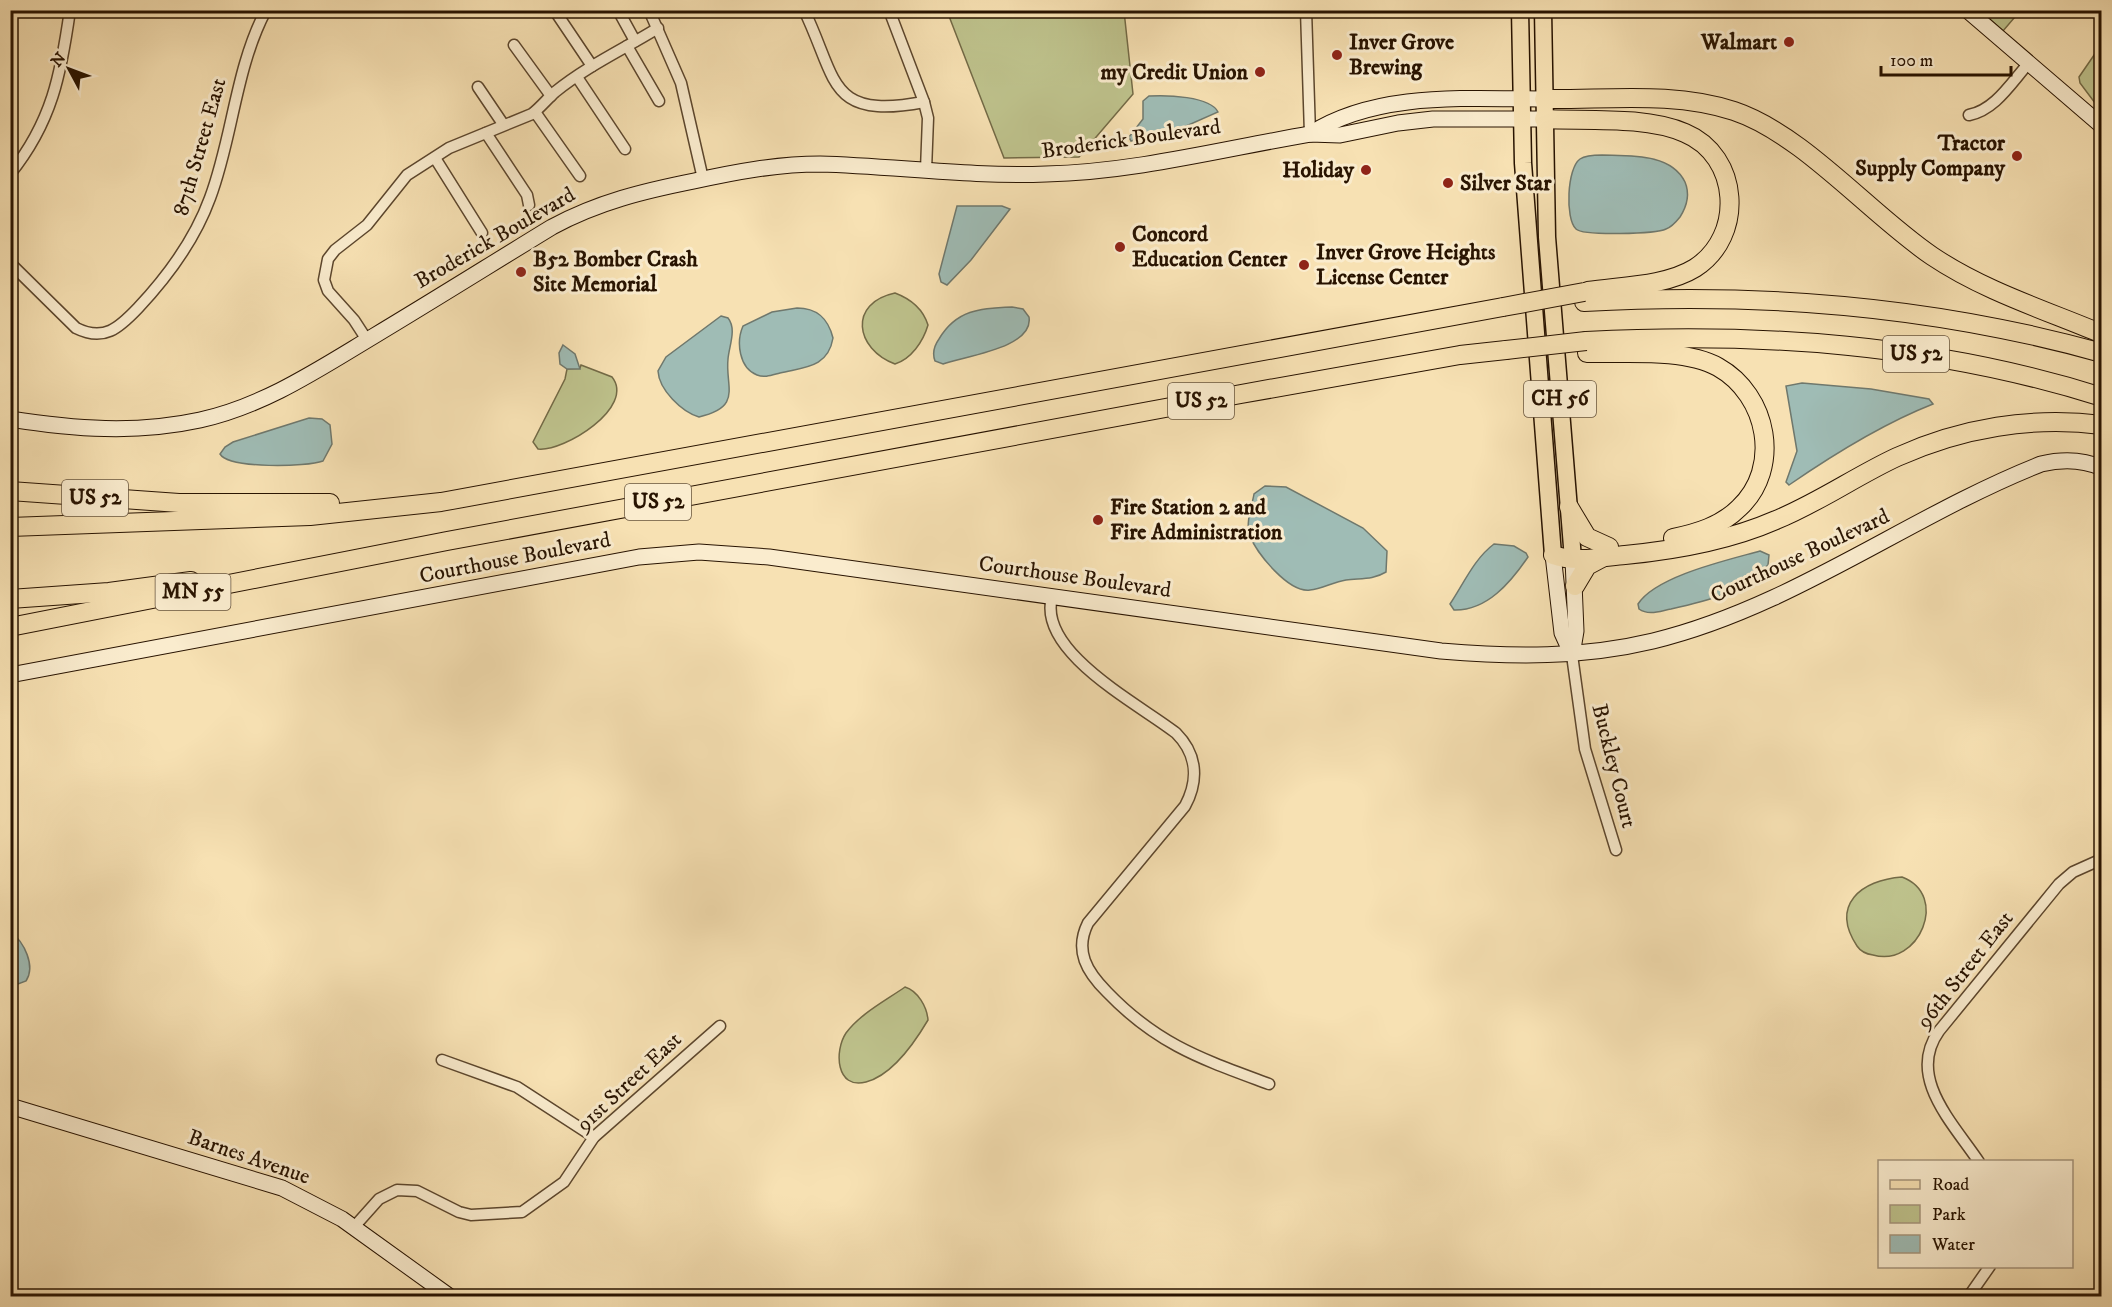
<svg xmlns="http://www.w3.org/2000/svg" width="2112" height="1307" font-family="'IM FELL DW Pica',serif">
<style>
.green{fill:#bec28c;stroke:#736a46;stroke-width:1.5}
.water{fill:#9fbcb5;stroke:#6f786d;stroke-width:1.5}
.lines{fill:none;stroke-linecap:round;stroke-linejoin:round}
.street-casing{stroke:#5c462d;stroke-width:13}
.secondary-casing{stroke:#281300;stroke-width:17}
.primary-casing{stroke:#281300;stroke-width:19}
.highway-casing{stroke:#281300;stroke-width:20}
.street{stroke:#faecce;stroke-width:10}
.secondary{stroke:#faecce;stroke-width:15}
.primary{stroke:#f7e1b3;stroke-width:16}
.highway{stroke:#f7e1b3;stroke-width:18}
.highway-bridge-casing{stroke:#281300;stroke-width:20;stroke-linecap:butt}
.highway-bridge{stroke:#f7e1b3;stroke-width:18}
.poi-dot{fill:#8f2418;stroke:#faecce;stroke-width:2}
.labels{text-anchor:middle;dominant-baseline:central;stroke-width:6;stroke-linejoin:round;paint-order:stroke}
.shield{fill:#faecce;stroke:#67543e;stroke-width:1.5}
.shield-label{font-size:21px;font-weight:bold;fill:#281300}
.poi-label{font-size:22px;font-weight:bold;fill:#281300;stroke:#faecce;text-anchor:start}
.street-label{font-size:22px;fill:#281300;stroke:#faecce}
</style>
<rect width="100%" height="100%" fill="#f7e1b3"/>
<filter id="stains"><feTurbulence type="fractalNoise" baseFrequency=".00333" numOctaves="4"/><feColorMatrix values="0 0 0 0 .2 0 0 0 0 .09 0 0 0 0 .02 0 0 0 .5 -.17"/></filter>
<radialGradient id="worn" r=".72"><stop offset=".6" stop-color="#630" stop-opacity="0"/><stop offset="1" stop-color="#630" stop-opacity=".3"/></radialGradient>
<g class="green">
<polygon points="947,11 1124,11 1133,94 1079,157 1004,158"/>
<polygon points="1981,11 2020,11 2003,31"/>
<polygon points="2101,45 2101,111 2080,83 2079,77"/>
<path d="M895,293C911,299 923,309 928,325C923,342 911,359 895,364C855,349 848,303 895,293Z"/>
<path d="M581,365L612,377C636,407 564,452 538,449L533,442L565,379L567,369L580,368Z"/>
<path d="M1902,877C1950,895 1919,968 1873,955C1866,954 1861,952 1857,946C1830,905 1861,880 1902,877Z"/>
<path d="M905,987C918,991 927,1007 928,1020C915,1042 893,1075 866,1082C836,1090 834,1051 846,1033C860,1014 885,1001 905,987Z"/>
</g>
<g class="water">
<path d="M1149,96C1166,95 1210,96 1218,112L1184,127L1131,141L1129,137L1143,119V101Z"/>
<path d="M1602,155C1630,156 1671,153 1685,182C1690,194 1687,206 1680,217C1676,222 1672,227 1666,229C1656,234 1583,236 1576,229C1565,219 1567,168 1580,159C1586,155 1595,155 1602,155Z"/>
<polygon points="957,206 1002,206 1010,209 971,260 947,285 941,282 939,274"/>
<path d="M1012,307L1023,309L1029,317C1034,348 965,356 943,364L935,361C932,353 934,346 939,339C956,310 980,308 1012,307Z"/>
<path d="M797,308C817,308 828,318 833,338C828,368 804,367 780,373C772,375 765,378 757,375C739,368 736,342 743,326L772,312Z"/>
<path d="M721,316L728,318C737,329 729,346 728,359C725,387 743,407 699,417C682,412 659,390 658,371L666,357Z"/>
<polygon points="563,345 575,354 580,369 567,369 560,364 559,353"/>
<path d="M1802,383L1871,389L1929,399L1933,404C1882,424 1834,454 1789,485L1786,482L1797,451L1786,386Z"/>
<path d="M309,418L322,419L330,425L332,444L323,461C307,467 229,469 220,454L225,447L233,442Z"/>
<path d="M1265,486L1286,487L1363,528L1387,551L1386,572C1373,580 1360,578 1346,580C1333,582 1322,589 1310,590C1289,593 1257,554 1250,536C1245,524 1252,506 1254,494Z"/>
<path d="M1494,544L1514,546L1526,553L1528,557C1511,582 1487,611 1454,610L1450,604C1464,583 1474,559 1494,544Z"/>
<path d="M1760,551L1769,555L1768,565C1741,593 1707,601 1671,609C1660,611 1649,616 1639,609L1638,604C1656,576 1728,560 1760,551Z"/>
<path d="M11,932C24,942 36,966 26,981L18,984L11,982Z"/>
</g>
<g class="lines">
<defs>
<g id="street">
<polyline points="618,10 635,41"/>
<polyline points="649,10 681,83 703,179"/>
<path d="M804,10C838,80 827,120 924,102"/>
<polyline points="889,10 924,102 928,118 926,170"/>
<polyline points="1306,10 1310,134"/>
<polyline points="555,11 592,66"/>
<polyline points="514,45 551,96"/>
<polyline points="627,46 659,101"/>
<polyline points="577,77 625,149"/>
<polyline points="478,87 503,124"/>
<polyline points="535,112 580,176"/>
<path d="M1969,115C1995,110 2011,83 2028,64"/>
<polyline points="486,133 527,195 529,205"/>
<polyline points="435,158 482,233"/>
<path d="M10,174C52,122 61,74 70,10"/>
<path d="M10,263L76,328C104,342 119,328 138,308C169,275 195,239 210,198C233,137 235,69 266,10"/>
<path d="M367,340L354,320L328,291L324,280L328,259L335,250L367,225L407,175L449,148L532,114C541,107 547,99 555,92C587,66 624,49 658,28"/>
<path d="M1052,597C1037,652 1139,704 1176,733C1197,754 1199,780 1185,806L1088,923C1074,951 1087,972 1107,992C1158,1045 1202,1059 1269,1084"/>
<polyline points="1572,655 1585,749 1616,850"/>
<polyline points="442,1060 517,1087 594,1137"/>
<path d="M1979,1162C1953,1123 1906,1077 1939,1031L2059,884L2073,872L2102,859"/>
<polyline points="354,1227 379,1199 397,1190 417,1191 459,1212 471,1215 522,1212 564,1182 594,1137 720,1026"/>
<polyline points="1969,1296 1990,1266"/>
</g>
<g id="secondary">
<polyline points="1967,10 2102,126"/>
<path d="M1310,134C1377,91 1468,99 1544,99"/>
<path d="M10,419C74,429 136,434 200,420C264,406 319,369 374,336C434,300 493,263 552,227C598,202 644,191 694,181C735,172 777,164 820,164C895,166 970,177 1046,174C1134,172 1223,149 1310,134L1340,135L1398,123L1433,119H1544"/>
<polyline points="1553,555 1562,633 1572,655"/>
<polyline points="1572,655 1576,631 1573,559"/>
<path d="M10,675L639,557L699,552L769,557L1441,651C1513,657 1582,658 1653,641C1793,607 1909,516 2041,464C2062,459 2082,459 2102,468"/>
<polyline points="10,1106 282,1188 342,1219 449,1296"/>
</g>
<g id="primary">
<polyline points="1520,10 1523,163 1553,555"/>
<polyline points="1543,10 1547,237 1573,559"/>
</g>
<g id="highway">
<path d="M1544,99C1607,100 1674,91 1734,111C1803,134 1871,215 1932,256C1984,291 2045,310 2102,334"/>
<path d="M1544,119C1587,121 1646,116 1685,133C1740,156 1745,236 1695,268C1666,286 1621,286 1588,291"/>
<path d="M1584,302C1758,292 1934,306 2102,353"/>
<path d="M1586,341C1761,332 1934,344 2102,397"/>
<path d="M1587,353C1625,354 1684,348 1718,367C1768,395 1782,468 1739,508C1721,526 1697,533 1673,538"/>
<polyline points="10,491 179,503 330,503"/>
<polyline points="1569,507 1587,537 1609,547"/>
<polyline points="10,527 310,516 441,502 1503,307"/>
<path d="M1553,555C1576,563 1602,557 1625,555C1677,550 1728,541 1776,520C1818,503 1856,476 1897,457C1961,428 2032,416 2102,425"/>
<polyline points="1575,586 1587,566 1602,558"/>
<polyline points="10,599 109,592 191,581"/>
<polyline points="10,627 447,541 1241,394 1460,355 1506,350"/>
</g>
</defs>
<use href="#street" class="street-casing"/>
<use href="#secondary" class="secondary-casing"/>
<use href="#primary" class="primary-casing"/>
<use href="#highway" class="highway-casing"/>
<use href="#street" class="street"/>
<use href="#secondary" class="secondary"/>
<use href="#primary" class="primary"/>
<use href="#highway" class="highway"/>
<defs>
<g id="highway-bridge">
<polyline points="1503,307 1584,292"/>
<polyline points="1506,350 1586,341"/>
</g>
</defs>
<use href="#highway-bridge" class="highway-bridge-casing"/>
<use href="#highway-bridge" class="highway-bridge"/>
</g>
<g class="poi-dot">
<circle cx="1789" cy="42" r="6"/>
<circle cx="1337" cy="55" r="6"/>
<circle cx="1260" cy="72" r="6"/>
<circle cx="2017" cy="156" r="6"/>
<circle cx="1366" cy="170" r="6"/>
<circle cx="1448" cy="183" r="6"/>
<circle cx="1120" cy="247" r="6"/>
<circle cx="1304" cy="265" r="6"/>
<circle cx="521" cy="272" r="6"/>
<circle cx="1098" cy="520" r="6"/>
</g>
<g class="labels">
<g class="shield">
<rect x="1883" y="336" width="66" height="36" rx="4.5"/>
<rect x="1524" y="381" width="72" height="36" rx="4.5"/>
<rect x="1168" y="383" width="66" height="36" rx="4.5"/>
<rect x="62" y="480" width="66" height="36" rx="4.5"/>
<rect x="625" y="484" width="66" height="36" rx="4.5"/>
<rect x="155.5" y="574" width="75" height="36" rx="4.5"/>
</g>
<g class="shield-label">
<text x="1916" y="354">US 52</text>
<text x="1560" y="399">CH 56</text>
<text x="1201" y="401">US 52</text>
<text x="95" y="498">US 52</text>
<text x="658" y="502">US 52</text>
<text x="193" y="592">MN 55</text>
</g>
<g class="poi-label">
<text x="1349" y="42">Inver Grove<tspan x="1349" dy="25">Brewing</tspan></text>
<text x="1777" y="42" text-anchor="end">Walmart</text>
<text x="1248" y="72" text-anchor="end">my Credit Union</text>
<text x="2005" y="143" text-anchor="end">Tractor<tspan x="2005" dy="25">Supply Company</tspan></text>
<text x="1354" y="170" text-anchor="end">Holiday</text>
<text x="1460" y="183">Silver Star</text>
<text x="1132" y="234">Concord<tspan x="1132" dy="25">Education Center</tspan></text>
<text x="1316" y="252">Inver Grove Heights<tspan x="1316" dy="25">License Center</tspan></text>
<text x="533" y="259">B52 Bomber Crash<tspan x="533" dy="25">Site Memorial</tspan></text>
<text x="1110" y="507">Fire Station 2 and<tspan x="1110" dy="25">Fire Administration</tspan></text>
</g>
<g class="street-label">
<text transform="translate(1131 139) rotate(-8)">Broderick Boulevard</text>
<text transform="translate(200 147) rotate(-74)">87th Street East</text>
<text transform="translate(495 238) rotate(-30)">Broderick Boulevard</text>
<text transform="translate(1800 556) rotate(-25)">Courthouse Boulevard</text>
<text transform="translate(515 558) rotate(-11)">Courthouse Boulevard</text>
<text transform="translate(1075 577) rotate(8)">Courthouse Boulevard</text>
<text transform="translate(1614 766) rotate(76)">Buckley Court</text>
<text transform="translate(1965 970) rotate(-52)">96th Street East</text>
<text transform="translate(629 1082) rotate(-43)">91st Street East</text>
<text transform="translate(249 1157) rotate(19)">Barnes Avenue</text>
</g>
</g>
<rect width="2112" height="1307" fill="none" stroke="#f7e1b3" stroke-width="36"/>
<rect x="12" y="12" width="2088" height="1283" fill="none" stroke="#281300" stroke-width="3"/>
<rect x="18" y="18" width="2076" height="1271" fill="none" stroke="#281300" stroke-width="1.5"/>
<rect x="1878" y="1160" width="195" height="108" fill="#faecce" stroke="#a6957c" stroke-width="1.5"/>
<rect x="1890" y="1180" width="30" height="9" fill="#f7e1b3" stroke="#a6957c" stroke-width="1.5"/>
<text x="1932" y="1190" font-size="18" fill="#281300">Road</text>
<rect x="1890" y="1205" width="30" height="18" fill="#bec28c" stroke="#a6957c" stroke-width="1.5"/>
<text x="1932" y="1220" font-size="18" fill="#281300">Park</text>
<rect x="1890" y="1235" width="30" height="18" fill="#9fbcb5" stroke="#a6957c" stroke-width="1.5"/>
<text x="1932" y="1250" font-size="18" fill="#281300">Water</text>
<g transform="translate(69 69) rotate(311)" stroke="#faecce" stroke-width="4.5" paint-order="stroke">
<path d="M0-4.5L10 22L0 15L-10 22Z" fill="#281300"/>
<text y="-9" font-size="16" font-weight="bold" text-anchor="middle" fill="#281300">N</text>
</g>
<path d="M1881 66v9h130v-9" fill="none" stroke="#281300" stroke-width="3"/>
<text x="1890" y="66" font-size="18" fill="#281300" stroke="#faecce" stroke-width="4.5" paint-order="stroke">100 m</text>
<rect width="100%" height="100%" filter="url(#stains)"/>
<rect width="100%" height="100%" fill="url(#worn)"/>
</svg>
